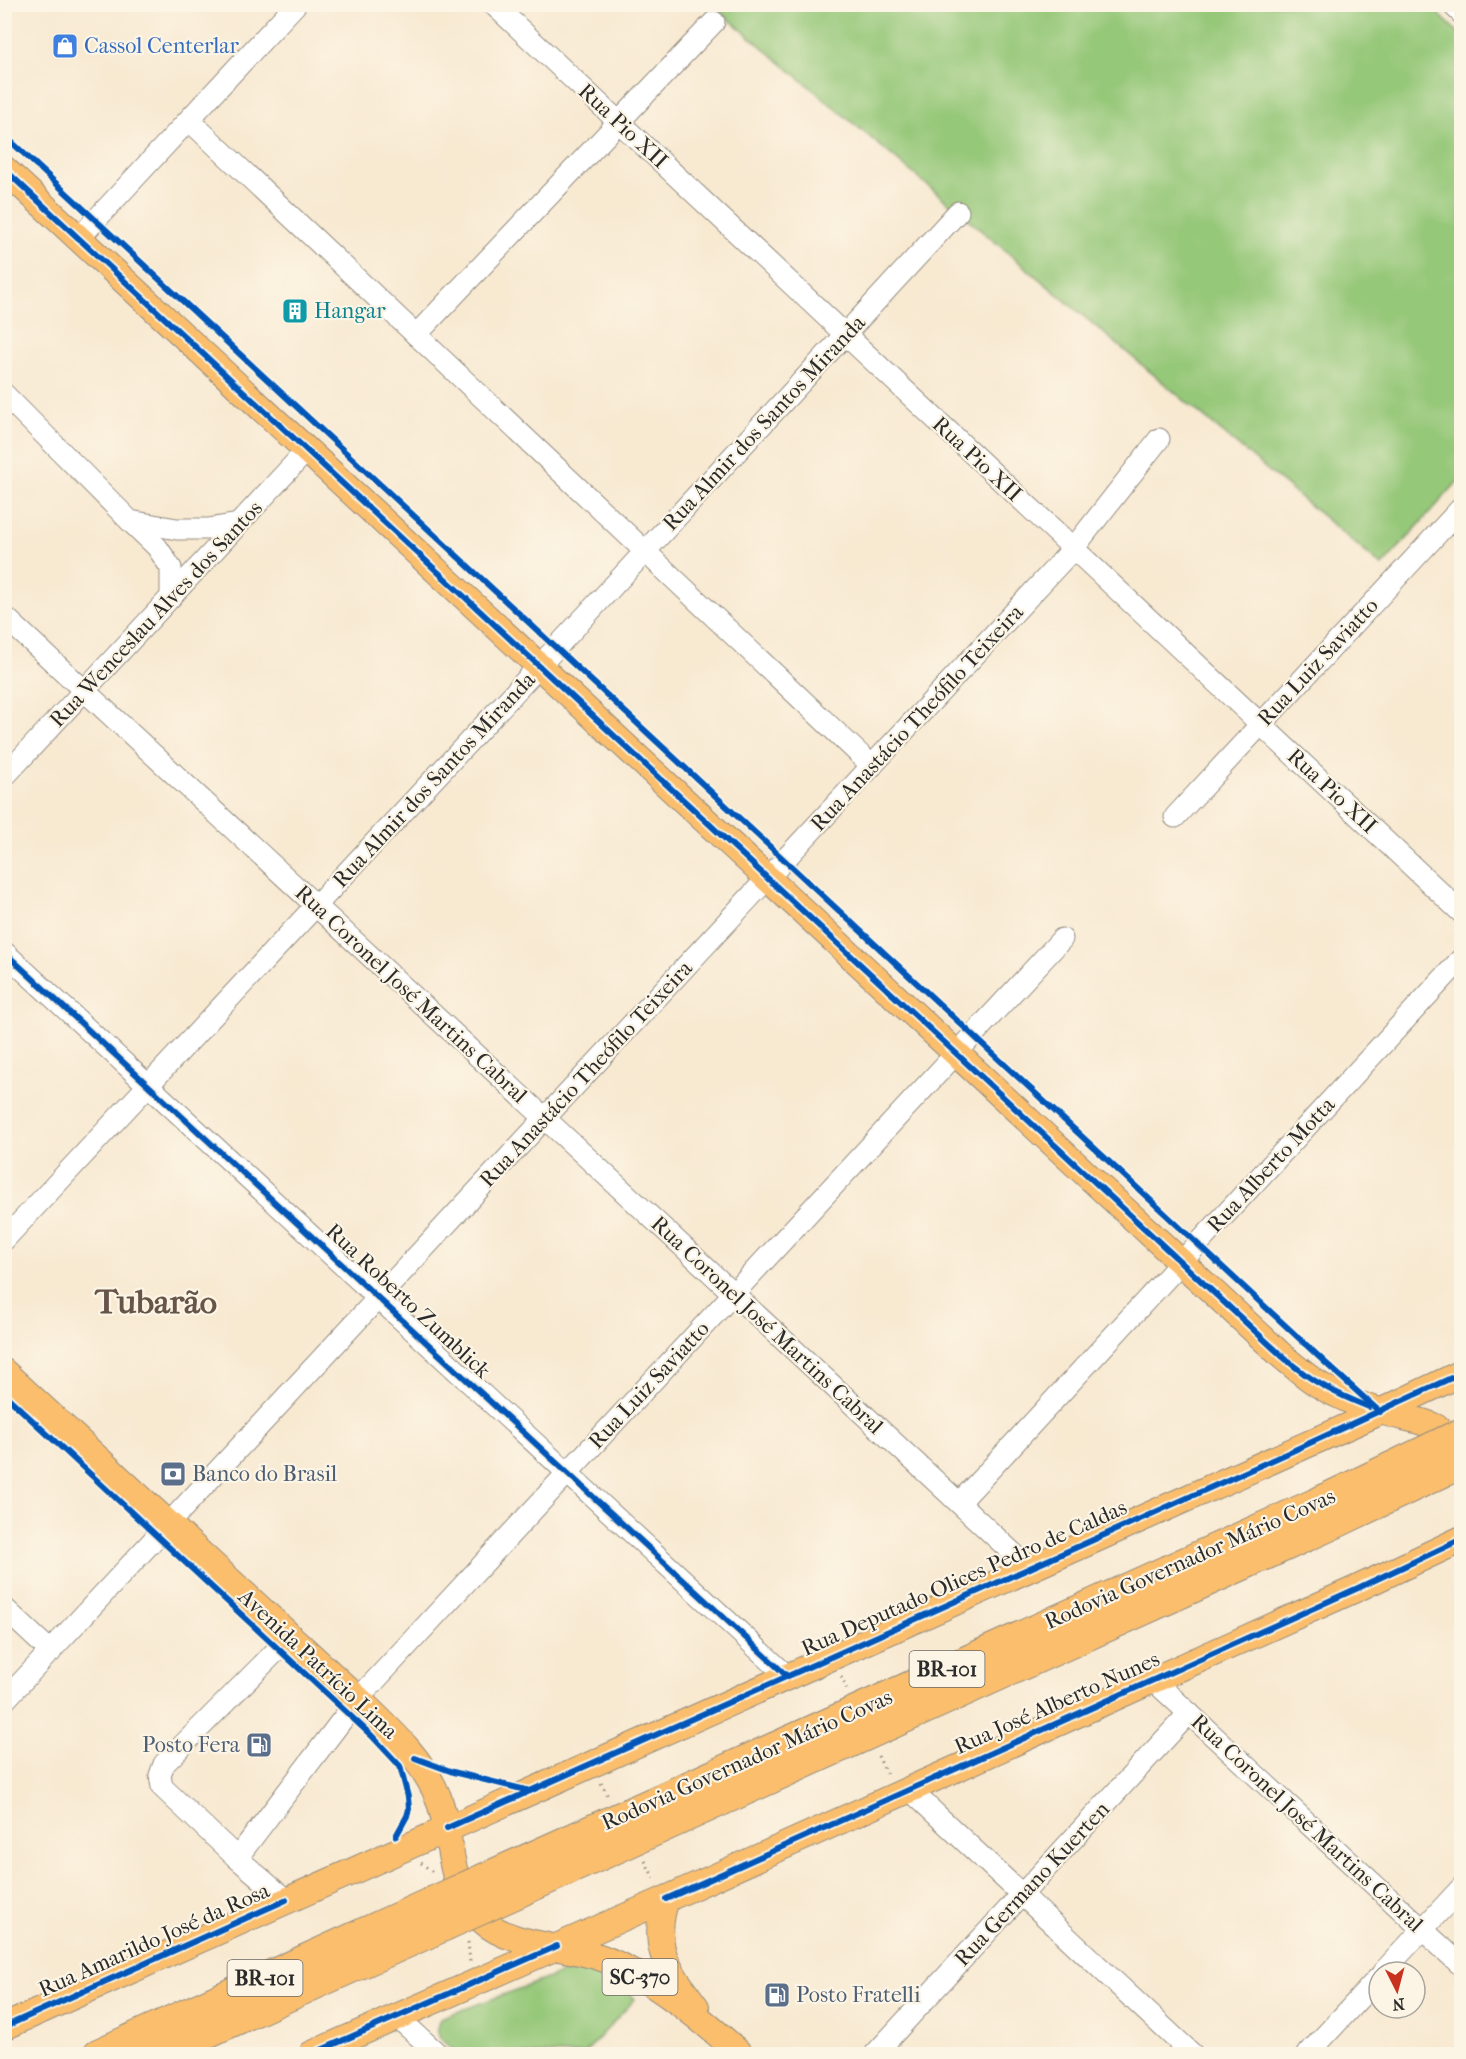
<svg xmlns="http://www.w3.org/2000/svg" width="1466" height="2059" font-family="'IM FELL French Canon',serif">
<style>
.green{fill:#96c879;stroke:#607a52;stroke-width:1.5}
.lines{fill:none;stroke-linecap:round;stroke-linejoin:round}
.minor-casing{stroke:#928a7e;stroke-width:23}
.major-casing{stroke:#928a7e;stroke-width:28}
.highway-casing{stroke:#928a7e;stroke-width:32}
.path{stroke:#928a7e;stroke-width:3;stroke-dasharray:1.5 4.5;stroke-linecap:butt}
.minor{stroke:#fff;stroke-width:21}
.major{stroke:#fabe6d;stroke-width:26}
.highway{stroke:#fabe6d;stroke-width:30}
.highway-bridge-casing{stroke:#928a7e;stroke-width:32;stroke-linecap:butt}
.highway-bridge{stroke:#fabe6d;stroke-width:30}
.cycleway-casing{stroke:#fcf5e5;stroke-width:10}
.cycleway{stroke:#0057b8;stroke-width:6}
.labels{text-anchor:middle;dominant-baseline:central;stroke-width:4.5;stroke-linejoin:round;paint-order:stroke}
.shield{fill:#fcf5e5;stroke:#6a6863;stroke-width:1.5}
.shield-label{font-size:21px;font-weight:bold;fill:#2b2b2b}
.shop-label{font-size:22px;fill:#366cbe;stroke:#fcf5e5;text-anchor:start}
.street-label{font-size:22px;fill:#2b2b2b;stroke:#fcf5e5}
.culture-label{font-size:22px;fill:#0d838f;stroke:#fcf5e5;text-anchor:start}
.service-label{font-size:22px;fill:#4e5e75;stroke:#fcf5e5;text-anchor:start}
.town-label{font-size:34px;font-weight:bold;fill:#665548;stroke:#fcf5e5}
</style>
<rect width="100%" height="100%" fill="#fcf5e5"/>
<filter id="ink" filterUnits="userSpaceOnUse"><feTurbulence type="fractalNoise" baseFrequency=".0167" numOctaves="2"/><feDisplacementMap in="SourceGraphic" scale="12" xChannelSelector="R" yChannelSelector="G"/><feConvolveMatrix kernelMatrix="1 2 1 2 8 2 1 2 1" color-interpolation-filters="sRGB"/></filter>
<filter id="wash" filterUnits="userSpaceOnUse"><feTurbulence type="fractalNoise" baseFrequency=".008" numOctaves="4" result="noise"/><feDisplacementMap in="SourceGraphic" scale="24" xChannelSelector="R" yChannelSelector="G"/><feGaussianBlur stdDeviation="1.35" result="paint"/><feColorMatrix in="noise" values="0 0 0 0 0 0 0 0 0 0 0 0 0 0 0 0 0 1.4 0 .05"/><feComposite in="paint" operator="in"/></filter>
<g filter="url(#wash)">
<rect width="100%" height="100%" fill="#f8e9d1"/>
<g class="green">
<polygon points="712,5 1429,5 1461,35 1461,478 1382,566"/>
<path d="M590,1963L607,1970L635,1999L584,2054H458C445,2042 432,2038 440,2018Z"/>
</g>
</g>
<g filter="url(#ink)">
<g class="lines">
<defs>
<g id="minor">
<polyline points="493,4 1462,913"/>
<polyline points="1452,4 1462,14"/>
<polyline points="189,120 872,766"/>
<polyline points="79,238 296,4"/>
<polyline points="416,335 714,22"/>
<polyline points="4,394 130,521 177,529 208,529 239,524"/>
<polyline points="130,521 157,547 171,568 171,597"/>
<polyline points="4,616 1029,1568"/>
<polyline points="4,777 307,450"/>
<polyline points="1175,817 1462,507"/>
<polyline points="4,952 787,1676"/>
<polyline points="4,1240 556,648 958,212"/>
<polyline points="959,1503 1462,958"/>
<polyline points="4,1608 51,1652"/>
<polyline points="1153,1680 1462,1966"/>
<polyline points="4,1701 1073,549 1159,439"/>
<polyline points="909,1789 1192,2054"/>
<polyline points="237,1858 162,1787 160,1775 164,1764 290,1637"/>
<polyline points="286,1900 237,1858 358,1699 1062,939"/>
<polyline points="1383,1972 1462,1887"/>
<polyline points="397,2017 438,2054"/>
<polyline points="875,2054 1189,1713"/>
<polyline points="1308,2054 1379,1977"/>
</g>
<g id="major">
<path d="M4,169L1283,1357C1300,1371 1316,1385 1336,1394C1350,1401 1365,1407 1380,1411C1412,1421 1440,1419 1462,1450"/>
<path d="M4,1372L358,1699C388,1728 422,1758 438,1797C455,1842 444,1882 482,1920C510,1947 566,1945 602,1958C650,1976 703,2020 740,2054"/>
<path d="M666,1899C650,1948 668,1969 696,2007"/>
<polyline points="4,2027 1380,1412 1462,1373"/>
<polyline points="312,2054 666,1899 1358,1588 1462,1539"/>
</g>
<g id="highway">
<polyline points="98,2054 432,1902"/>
<polyline points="160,2054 444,1926"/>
</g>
</defs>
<use href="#minor" class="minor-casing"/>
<use href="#major" class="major-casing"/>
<use href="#highway" class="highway-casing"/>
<g class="path">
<polyline points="841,1677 847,1690"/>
<polyline points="878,1756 888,1777"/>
<polyline points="601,1783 609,1798"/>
<polyline points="645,1861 656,1882"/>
<polyline points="421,1863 433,1872"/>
<polyline points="468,1942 470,1962"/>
</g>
<use href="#minor" class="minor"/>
<use href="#major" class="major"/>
<use href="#highway" class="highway"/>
<defs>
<g id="highway-bridge">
<polyline points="432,1902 1319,1502 1462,1433"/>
<polyline points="444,1926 1338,1522 1462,1463"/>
</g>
</defs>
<use href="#highway-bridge" class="highway-bridge-casing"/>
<use href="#highway-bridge" class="highway-bridge"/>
<defs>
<g id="cycleway">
<polyline points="4,135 1330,1367 1380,1412"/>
<path d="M4,169L1283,1357C1312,1382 1334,1393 1369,1407"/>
<polyline points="4,952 787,1676"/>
<polyline points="4,1394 372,1736 400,1766 408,1797 409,1809 407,1816 396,1836"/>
<polyline points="415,1758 453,1772 530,1791"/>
<polyline points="447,1828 1288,1453 1462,1373"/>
<polyline points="666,1899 1358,1588 1462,1539"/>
<polyline points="4,2027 286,1900"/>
<polyline points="312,2054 557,1946"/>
</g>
</defs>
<use href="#cycleway" class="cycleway-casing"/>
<use href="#cycleway" class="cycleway"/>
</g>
</g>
<defs>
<symbol id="shop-square" viewBox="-11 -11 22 22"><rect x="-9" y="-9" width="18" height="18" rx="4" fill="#3f7fe0" stroke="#fcf5e5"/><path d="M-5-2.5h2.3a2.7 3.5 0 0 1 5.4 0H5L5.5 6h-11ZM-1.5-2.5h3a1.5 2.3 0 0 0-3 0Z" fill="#fff"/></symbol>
<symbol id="building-square" viewBox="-11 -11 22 22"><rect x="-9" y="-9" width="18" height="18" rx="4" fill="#0f9aa8" stroke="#fcf5e5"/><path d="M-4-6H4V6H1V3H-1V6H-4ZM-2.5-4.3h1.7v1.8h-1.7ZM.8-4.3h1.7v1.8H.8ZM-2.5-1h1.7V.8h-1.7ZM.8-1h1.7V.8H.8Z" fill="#fff"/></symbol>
<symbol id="bank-square" viewBox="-11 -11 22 22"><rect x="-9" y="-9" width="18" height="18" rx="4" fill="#5c6f8a" stroke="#fcf5e5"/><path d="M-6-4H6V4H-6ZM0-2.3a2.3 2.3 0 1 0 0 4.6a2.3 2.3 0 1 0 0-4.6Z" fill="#fff"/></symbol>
<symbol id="fuel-square" viewBox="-11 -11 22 22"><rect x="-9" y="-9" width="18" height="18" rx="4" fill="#5c6f8a" stroke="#fcf5e5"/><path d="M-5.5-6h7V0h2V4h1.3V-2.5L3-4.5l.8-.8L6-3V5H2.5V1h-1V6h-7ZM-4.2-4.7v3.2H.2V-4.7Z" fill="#fff"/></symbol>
</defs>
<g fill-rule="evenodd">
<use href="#shop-square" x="50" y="31" width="30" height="30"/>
<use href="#building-square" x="280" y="296" width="30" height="30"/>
<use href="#bank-square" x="158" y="1459" width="30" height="30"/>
<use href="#fuel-square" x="244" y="1730" width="30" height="30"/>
<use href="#fuel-square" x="762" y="1980" width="30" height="30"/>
</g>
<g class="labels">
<g class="shield">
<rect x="909.5" y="1651" width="75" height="36" rx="4.5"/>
<rect x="602.5" y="1959" width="75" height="36" rx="4.5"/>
<rect x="227.5" y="1960" width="75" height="36" rx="4.5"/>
</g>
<g class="shield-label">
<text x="947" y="1669">BR-101</text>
<text x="640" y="1977">SC-370</text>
<text x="265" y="1978">BR-101</text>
</g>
<g class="shop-label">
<text x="84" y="46">Cassol Centerlar</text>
</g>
<g class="street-label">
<text transform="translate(623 126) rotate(43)">Rua Pio XII</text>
<text transform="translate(764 423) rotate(-47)">Rua Almir dos Santos Miranda</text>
<text transform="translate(977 459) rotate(43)">Rua Pio XII</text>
<text transform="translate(156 614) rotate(-47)">Rua Wenceslau Alves dos Santos</text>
<text transform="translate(1318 662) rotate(-47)">Rua Luiz Saviatto</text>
<text transform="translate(917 718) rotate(-47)">Rua Anastácio Theófilo Teixeira</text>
<text transform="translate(434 780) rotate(-47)">Rua Almir dos Santos Miranda</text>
<text transform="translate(1332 791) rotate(43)">Rua Pio XII</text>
<text transform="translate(411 994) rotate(43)">Rua Coronel José Martins Cabral</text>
<text transform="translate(586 1074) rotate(-47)">Rua Anastácio Theófilo Teixeira</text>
<text transform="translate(1271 1165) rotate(-47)">Rua Alberto Motta</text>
<text transform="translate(408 1301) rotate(43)">Rua Roberto Zumblick</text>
<text transform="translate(767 1325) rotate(43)">Rua Coronel José Martins Cabral</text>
<text transform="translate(649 1385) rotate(-47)">Rua Luiz Saviatto</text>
<text transform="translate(1190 1559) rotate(-24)">Rodovia Governador Mário Covas</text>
<text transform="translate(964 1578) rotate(-24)">Rua Deputado Olices Pedro de Caldas</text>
<text transform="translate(318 1664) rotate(43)">Avenida Patrício Lima</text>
<text transform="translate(1057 1703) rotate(-24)">Rua José Alberto Nunes</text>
<text transform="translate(747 1760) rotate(-24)">Rodovia Governador Mário Covas</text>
<text transform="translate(1307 1823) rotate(43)">Rua Coronel José Martins Cabral</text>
<text transform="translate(1032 1884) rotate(-47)">Rua Germano Kuerten</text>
<text transform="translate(154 1940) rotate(-24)">Rua Amarildo José da Rosa</text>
</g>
<g class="culture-label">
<text x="314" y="311">Hangar</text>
</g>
<g class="service-label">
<text x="192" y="1474">Banco do Brasil</text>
<text x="240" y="1745" text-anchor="end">Posto Fera</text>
<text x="796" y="1995">Posto Fratelli</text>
</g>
<g class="town-label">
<text x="156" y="1302">Tubarão</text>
</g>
</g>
<rect width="1466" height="2059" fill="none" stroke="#fcf5e5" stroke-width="24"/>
<g transform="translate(1397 1990) rotate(174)"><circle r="28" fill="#fcf5e5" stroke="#a8a49b" stroke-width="1.5"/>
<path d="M0-4.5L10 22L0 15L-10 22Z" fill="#c8321e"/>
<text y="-9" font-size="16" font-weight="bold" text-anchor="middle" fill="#2b2b2b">N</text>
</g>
</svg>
